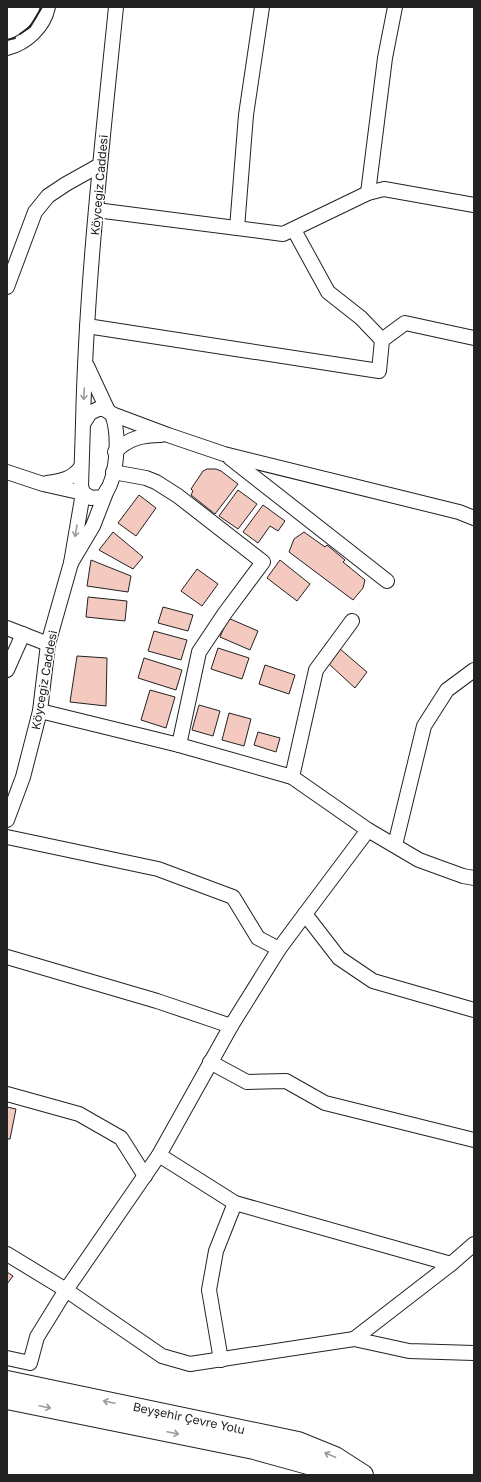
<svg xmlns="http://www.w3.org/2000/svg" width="481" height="1482" font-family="'Golos Text',sans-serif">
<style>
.building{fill:#f3c9c0;stroke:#222}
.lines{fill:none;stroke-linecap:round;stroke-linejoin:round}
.minor-casing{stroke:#222;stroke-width:16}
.highway-casing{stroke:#222;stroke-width:22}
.minor{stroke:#fff;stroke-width:14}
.highway{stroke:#fff;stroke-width:20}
.wall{stroke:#222;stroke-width:2}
.oneway{stroke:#9c9c9c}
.labels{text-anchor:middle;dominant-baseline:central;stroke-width:3;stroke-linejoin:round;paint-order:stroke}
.street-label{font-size:12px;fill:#222;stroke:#fff}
</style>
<rect width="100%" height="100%" fill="#fff"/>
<g class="building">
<polygon points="207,469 216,469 221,471 238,484 215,514 191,495 193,491 191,489 203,471"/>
<polygon points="238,490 257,504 238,529 219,516"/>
<polygon points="139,495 156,508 136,536 118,523"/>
<polygon points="263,505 285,521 278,531 270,526 258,543 243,532"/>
<polygon points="113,532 143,557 133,569 99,550"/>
<polygon points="304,532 325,547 327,545 345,560 343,562 365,580 363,588 353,600 289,552 294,539"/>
<polygon points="91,560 131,576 128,592 87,586"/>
<polygon points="280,560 310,584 297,601 267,578"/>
<polygon points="197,569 218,584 202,606 181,591"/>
<polygon points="88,597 127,601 125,621 86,617"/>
<polygon points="163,607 193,615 188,631 158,623"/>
<polygon points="228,618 258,631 250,650 220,637"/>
<polygon points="154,631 187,640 181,660 148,651"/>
<polygon points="218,648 249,658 242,679 211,669"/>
<polygon points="340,649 367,672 355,688 329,664"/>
<polygon points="77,656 107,658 106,706 70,702"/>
<polygon points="144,658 182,670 176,690 138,678"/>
<polygon points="265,665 295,675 289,694 259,684"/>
<polygon points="150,690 175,697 166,728 141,720"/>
<polygon points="199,705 220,711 213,736 192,730"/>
<polygon points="229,713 251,719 244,746 222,740"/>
<polygon points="258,732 280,738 276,752 254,745"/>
<polygon points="7,1107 16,1109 10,1139 7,1139"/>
<polygon points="7,1272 13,1276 7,1284"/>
</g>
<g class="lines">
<defs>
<g id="minor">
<path d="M7,48C26,43 44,27 48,7"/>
<polyline points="368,193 385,58 395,7"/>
<polyline points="96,210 283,234 368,193 384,189 474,205"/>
<polyline points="237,228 246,115 262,7"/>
<polyline points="7,287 35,212 48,196 66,184 100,165"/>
<polyline points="87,326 379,371 382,340 361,318 328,292 294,230"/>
<polyline points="382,340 405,323 474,338"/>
<polyline points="87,366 108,411"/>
<path d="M83,424C86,285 102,146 116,7"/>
<path d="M115,452C128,438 143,435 161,435"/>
<polyline points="230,458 387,581"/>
<path d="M7,472L43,484L83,493L91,498L102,497C118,481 120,435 112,414"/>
<path d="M47,483C61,481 73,479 81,467"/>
<polyline points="83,493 81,486 83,424 90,413 98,409 104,409 112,414 168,435 224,454 459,512 474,518"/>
<polyline points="83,493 71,563 93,526 107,490"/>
<polyline points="7,628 48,644"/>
<polyline points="7,670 23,634"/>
<polyline points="40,711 179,745 199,652 225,613 263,562 178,496 156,482 146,478 113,472"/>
<polyline points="179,745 292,777 368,830 419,860 463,876 474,878"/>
<polyline points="292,777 316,670 352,621"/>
<polyline points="7,820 23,777 40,711 48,644 71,563"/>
<polyline points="368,830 305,914 339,958 373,981 474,1010"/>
<polyline points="7,837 158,869 233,897 258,938 279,949 305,914"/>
<polyline points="395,845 424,726 447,690 474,670"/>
<polyline points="7,957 157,1001 231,1026 279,949"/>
<polyline points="231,1026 159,1155 235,1203 451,1264"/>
<polyline points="210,1062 247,1082 286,1081 325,1103 474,1140"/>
<polyline points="7,1094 79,1114 121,1138 145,1176"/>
<polyline points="159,1155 66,1290 162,1356 190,1364 354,1339 409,1351 474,1353"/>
<polyline points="7,1254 66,1290 37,1337 30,1363 7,1358"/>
<polyline points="354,1339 451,1264 474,1244"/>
<polyline points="221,1360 209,1290 216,1251 235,1203"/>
</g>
<g id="highway">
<polyline points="7,1381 298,1442 335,1457 363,1475"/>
<polyline points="7,1399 254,1449 319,1467 333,1475"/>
</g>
</defs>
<use href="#minor" class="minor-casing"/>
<use href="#highway" class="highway-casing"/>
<use href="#minor" class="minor"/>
<use href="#highway" class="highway"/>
<g class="wall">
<polyline points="20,34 30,27 42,7"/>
<polyline points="7,40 15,38"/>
</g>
</g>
<defs><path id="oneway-shaft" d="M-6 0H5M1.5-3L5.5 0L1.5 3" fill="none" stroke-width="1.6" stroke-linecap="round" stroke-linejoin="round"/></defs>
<g class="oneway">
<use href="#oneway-shaft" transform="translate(84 394) rotate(93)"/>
<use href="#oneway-shaft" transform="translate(76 531) rotate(100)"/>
<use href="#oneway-shaft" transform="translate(109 1402) rotate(-168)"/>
<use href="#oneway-shaft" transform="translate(45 1407) rotate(12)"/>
<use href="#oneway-shaft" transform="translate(173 1433) rotate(12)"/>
<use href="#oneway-shaft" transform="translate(330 1455) rotate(-157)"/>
</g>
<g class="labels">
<g class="street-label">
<text transform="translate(99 185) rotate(-85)">Köyceğiz Caddesi</text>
<text transform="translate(44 680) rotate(-80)">Köyceğiz Caddesi</text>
<text transform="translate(189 1418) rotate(12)">Beyşehir Çevre Yolu</text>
</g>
</g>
<rect width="481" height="1482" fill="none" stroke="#222222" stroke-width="16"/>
</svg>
